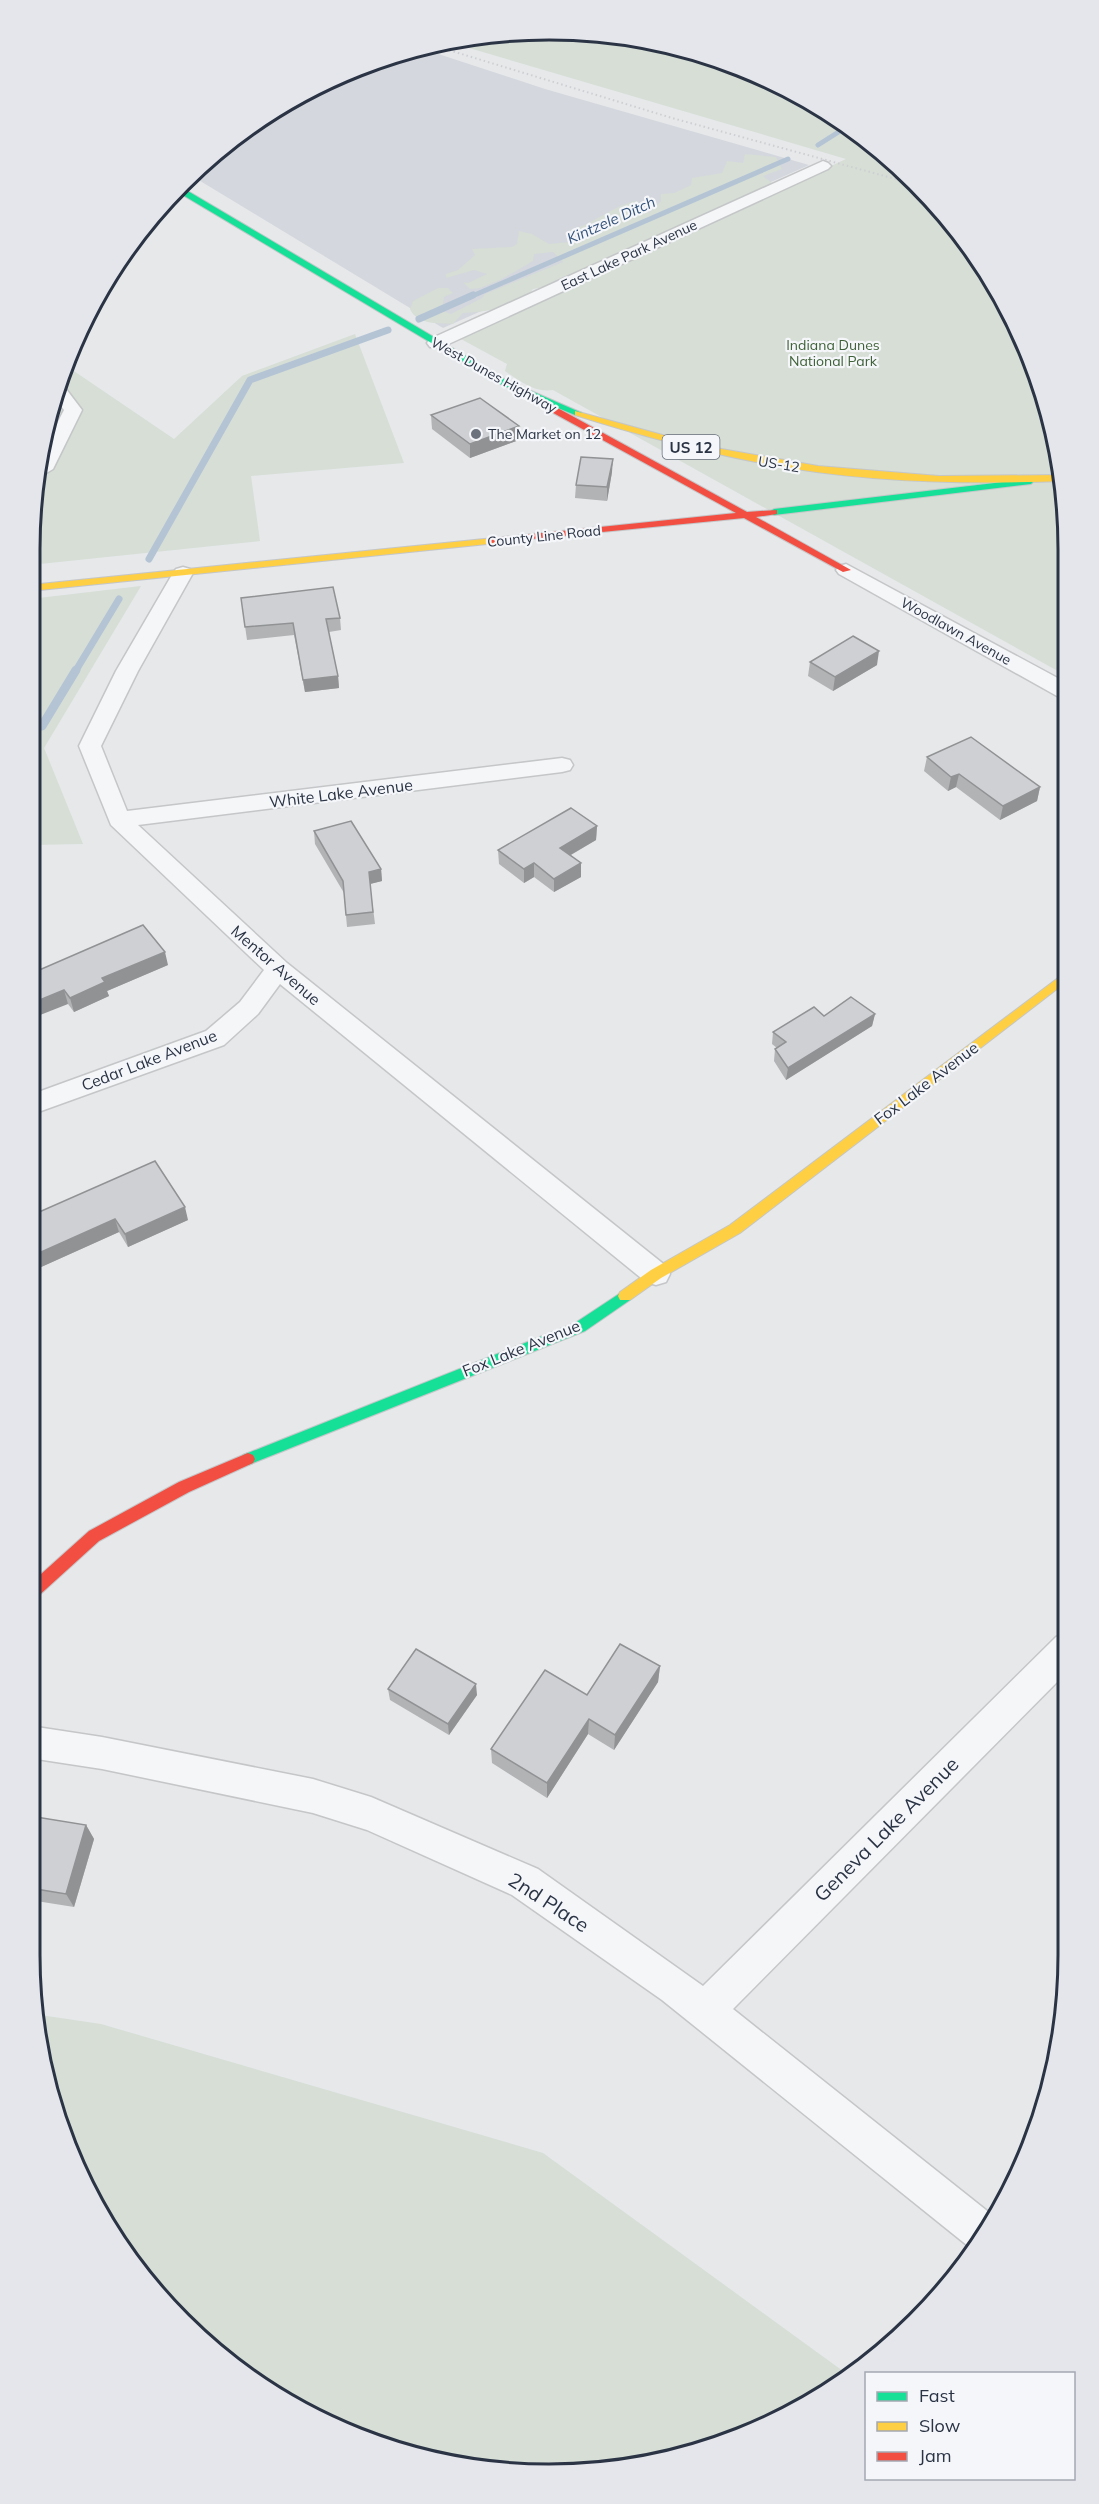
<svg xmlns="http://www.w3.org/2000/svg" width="1099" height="2504" font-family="Mulish,sans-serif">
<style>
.built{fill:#d4d7dd}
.green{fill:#d6ded6}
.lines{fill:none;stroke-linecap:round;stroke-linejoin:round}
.stream-far2{stroke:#b4c4d5;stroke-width:5}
.stream-far1{stroke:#b4c4d5;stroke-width:7}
.stream{stroke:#b4c4d5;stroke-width:9}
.street-casing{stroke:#c4c6c8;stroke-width:3}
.fast-casing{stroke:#c4c6c8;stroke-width:2}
.slow-casing{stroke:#c4c6c8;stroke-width:2}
.jam-casing{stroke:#c4c6c8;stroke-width:2}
.street{fill:#f5f6f7;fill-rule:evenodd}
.fast{fill:#16e098;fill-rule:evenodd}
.slow{fill:#ffcf43;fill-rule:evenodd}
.jam{fill:#f24e42;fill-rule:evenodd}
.rail{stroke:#cecfd2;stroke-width:2;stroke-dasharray:1.5 3;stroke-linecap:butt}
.wall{fill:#b1b3b5}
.shaded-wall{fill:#909294}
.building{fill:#ced0d3;stroke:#909294;stroke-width:1.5}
.poi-dot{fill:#6c737f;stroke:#f4f6f9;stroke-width:2}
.labels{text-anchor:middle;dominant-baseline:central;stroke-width:4.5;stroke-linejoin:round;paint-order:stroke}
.far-street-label{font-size:14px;fill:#2b3445;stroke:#f4f6f9}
.far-park-label{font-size:14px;fill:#3f6138;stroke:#f4f6f9}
.far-poi-label{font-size:14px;fill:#2b3445;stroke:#f4f6f9;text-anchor:start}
.far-water-label{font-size:15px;font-style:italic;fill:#34527a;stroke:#f4f6f9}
.shield{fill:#f4f6f9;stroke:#676e7b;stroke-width:1.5}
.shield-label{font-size:15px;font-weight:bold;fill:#2b3445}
.street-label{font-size:16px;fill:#2b3445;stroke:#f4f6f9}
.near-street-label{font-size:20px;fill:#2b3445;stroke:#f4f6f9}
.rim{fill:none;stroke:#2b3445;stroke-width:3}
</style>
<rect width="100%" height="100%" fill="#e6e8ea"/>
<polygon class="built" points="417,47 545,89 809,165 443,328 192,176 234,137 320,83"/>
<g class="green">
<path d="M516,31L618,34L717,58L838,118L940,207L1016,320L1065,481V675L553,390C535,393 520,381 505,371L507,364L461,339L496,323L498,318L550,286L533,289C519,308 484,312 463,313L453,324C439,323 417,325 410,309L413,301L438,288H448L453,293L444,297L443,304L438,309L451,314L482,298L485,294L563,262L553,252L534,254L533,261L500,280L480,288L470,289L463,282L468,283L487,274L474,270L446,278V274L458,270L475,255L472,249L512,247L517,244L519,231L532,234L549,244L570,242V230C595,224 611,206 636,201L649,213L661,201V194L674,193L691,185L692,178L722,173L727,161L743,163L745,154L776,157L782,169L763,176L773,184L733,202L810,176L846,159L449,42Z"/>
<polygon points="355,334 404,463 251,476 260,541 30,565 30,549 58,382 65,365 174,439 242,376"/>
<polygon points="141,586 44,748 83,844 30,845 30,599"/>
<polygon points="40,2015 101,2024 543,2153 847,2374 809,2405 716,2447 618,2470 448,2464 289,2404 159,2297 99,2214 58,2122"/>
</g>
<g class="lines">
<g class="stream-far2">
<polyline points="818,145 848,126"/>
<polyline points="470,297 788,159"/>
</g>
<g class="stream-far1">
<polyline points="419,319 473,295"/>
<polyline points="149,559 250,380 388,330"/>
<polyline points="75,672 119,599"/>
</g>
<polyline class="stream" points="30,729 42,726 76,670"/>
<defs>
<g id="street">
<polygon points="823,161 828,163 831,166 828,169 442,347 430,347 427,343 430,339"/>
<polygon points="57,384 63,385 82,410 53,469 43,475 48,441 64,410 55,399"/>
<polygon points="846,564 1065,682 1065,697 1057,696 839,574 836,570 839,566"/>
<polygon points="183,567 190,569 193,573 138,671 101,746 127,811 562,758 570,760 573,765 570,770 562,772 138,825 287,963 666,1266 670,1274 666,1282 656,1285 646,1282 280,984 258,1014 224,1045 30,1115 30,1095 206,1031 240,1002 264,970 111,825 79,746 116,671 173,573 176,569"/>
<polygon points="1068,1633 1068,1671 733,2009 996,2218 973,2250 662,2000 512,1895 367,1830 313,1813 102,1769 30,1758 30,1726 102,1737 313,1779 371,1797 538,1869 703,1986 1056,1637"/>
</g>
<g id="fast">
<polygon points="181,187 508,381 582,413 575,415 502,385 176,191"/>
<polygon points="1028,479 1033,482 1031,484 774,515 769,512 774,509"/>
<polygon points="625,1290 630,1292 632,1296 630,1300 585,1331 253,1463 248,1465 243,1463 241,1459 243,1455 575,1323"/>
</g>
<g id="slow">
<path d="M575,411L699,445L818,466L939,476L1063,475L1064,481C961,485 857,482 756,462C694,450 635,434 575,415Z"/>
<polygon points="494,538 499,541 497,543 30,591 30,585"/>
<polygon points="1066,972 1066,982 740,1233 661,1278 630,1300 620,1300 618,1296 620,1292 651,1270 730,1225"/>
</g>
<g id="jam">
<polygon points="526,394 532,394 747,512 777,510 777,514 756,517 851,570 843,572 744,518 491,543 489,541 494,538 736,513 526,398"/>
<polygon points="248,1453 253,1455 255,1459 253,1463 189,1492 99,1541 35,1599 30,1601 30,1584 89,1531 179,1482"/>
</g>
</defs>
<use href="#street" class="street-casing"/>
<use href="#fast" class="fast-casing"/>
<use href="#slow" class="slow-casing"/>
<use href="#jam" class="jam-casing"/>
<use href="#street" class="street"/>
<use href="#fast" class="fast"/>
<use href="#slow" class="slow"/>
<use href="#jam" class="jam"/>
<polyline class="rail" points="432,45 672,118 914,184"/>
</g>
<g class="wall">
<polygon points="431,415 519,426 519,440 470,458 432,429"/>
<polygon points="612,472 607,501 575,498 576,485"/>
<polygon points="241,598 340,618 341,630 329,632 338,676 339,688 305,692 294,635 247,640"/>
<polygon points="810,662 877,665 833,691 808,676"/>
<polygon points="927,757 1040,787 1037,801 1000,820 956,787 948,791 924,771"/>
<polygon points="597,826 596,840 571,855 581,863 581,877 554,892 534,877 524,883 499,864 498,850"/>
<polygon points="314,831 381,869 382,881 370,884 375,924 347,927 344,893 315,844"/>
<polygon points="168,965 107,991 109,996 74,1012 68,1004 30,974"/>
<polygon points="875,1014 872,1026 786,1080 774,1061 775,1049 777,1048 772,1044 773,1032 824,1016"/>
<polygon points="30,1216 188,1220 128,1247 119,1232 30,1272"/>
<polygon points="660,1666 658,1682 614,1750 588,1734 547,1798 492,1763 491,1749 587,1695"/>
<polygon points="388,1689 477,1695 449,1735 390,1700"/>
<polygon points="30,1816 86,1825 94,1839 74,1907 30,1900"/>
</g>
<g class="shaded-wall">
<polygon points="519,426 519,440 470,458 470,444"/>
<polygon points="613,459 612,472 607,501 607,487"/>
<polygon points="879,651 877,665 833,691 835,677"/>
<polygon points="338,676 339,688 305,692 303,680"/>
<polygon points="959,774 956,787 948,791 951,777"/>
<polygon points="1040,787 1037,801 1000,820 1003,806"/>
<polygon points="597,826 596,840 560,861 560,848"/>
<polygon points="534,863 534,877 524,883 524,869"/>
<polygon points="581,863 581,877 554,892 554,879"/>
<polygon points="381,869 382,881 370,884 369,872"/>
<polygon points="165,952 168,965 107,991 109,996 74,1012 70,998 102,978"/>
<polygon points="64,990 68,1004 30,1019 30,1004"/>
<polygon points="875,1014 872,1026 786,1080 788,1068"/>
<polygon points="185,1207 188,1220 128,1247 125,1234"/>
<polygon points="115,1219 119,1232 30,1272 30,1257"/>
<polygon points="660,1666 658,1682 614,1750 615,1735"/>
<polygon points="476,1684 477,1695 449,1735 448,1724"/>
<polygon points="589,1719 588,1734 547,1798 547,1783"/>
<polygon points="86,1825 94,1839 74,1907 66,1894"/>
</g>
<g class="building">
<polygon points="480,398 519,426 470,444 431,415"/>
<polygon points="581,457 613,459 607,487 576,485"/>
<polygon points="333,587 340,618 326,619 338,676 303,680 293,623 245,627 241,598"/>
<polygon points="853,636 879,651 835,677 810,662"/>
<polygon points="971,737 1040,787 1003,806 959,774 951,777 927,757"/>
<polygon points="571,808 597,826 560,848 581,863 554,879 534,863 524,869 498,850"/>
<polygon points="351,821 381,869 369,872 373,912 346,915 343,881 314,831"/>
<polygon points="143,925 165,952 102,978 105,982 70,998 64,990 30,1004 30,974"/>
<polygon points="851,997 875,1014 788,1068 775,1049 786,1042 773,1032 814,1007 824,1016"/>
<polygon points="155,1161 185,1207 125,1234 115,1219 30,1257 30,1216"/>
<polygon points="620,1644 660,1666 615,1735 589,1719 547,1783 491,1749 545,1670 587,1695"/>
<polygon points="416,1649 476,1684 448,1724 388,1689"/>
<polygon points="30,1816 86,1825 66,1894 30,1888"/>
</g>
<circle class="poi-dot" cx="476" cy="434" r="6"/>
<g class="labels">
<g class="far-street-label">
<text transform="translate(629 255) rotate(-25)">East Lake Park Avenue</text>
<text transform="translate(494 375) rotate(29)">West Dunes Highway</text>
<text transform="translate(779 464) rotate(9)">US-12</text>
<text transform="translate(544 536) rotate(-6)">County Line Road</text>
<text transform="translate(956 631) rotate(29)">Woodlawn Avenue</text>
</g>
<g class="far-park-label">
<text x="833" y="345">Indiana Dunes<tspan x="833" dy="16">National Park</tspan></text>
</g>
<g class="far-poi-label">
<text x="488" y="434">The Market on 12</text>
</g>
<g class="far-water-label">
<text transform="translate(611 220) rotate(-24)">Kintzele Ditch</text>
</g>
<rect class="shield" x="662.5" y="435" width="57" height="24" rx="4.5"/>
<g class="shield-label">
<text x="691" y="447">US 12</text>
</g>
<g class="street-label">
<text transform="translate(341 793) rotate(-7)">White Lake Avenue</text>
<text transform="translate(276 965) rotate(41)">Mentor Avenue</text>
<text transform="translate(149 1060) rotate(-21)">Cedar Lake Avenue</text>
<text transform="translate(926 1083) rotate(-37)">Fox Lake Avenue</text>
<text transform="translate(521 1348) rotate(-22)">Fox Lake Avenue</text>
</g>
<g class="near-street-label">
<text transform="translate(886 1829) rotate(-45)">Geneva Lake Avenue</text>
<text transform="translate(549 1902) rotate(33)">2nd Place</text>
</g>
</g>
<path d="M0 0H1099V2504H0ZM549 40H549A509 509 0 0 1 1058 549V1955A509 509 0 0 1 549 2464H549A509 509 0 0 1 40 1955V549A509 509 0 0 1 549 40Z" fill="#e4e6eb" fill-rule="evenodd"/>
<path class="rim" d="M549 40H549A509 509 0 0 1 1058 549V1955A509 509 0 0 1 549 2464H549A509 509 0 0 1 40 1955V549A509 509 0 0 1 549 40Z"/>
<rect x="865" y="2372" width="210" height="108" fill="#f4f6f9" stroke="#a4a8b1" stroke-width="1.5"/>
<rect x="877" y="2392" width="30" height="9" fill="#16e098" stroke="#a4a8b1" stroke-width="1.5"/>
<text x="919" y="2402" font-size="18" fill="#2b3445">Fast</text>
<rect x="877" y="2422" width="30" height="9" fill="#ffcf43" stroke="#a4a8b1" stroke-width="1.5"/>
<text x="919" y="2432" font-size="18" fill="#2b3445">Slow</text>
<rect x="877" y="2452" width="30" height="9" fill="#f24e42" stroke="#a4a8b1" stroke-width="1.5"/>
<text x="919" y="2462" font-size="18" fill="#2b3445">Jam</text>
</svg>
